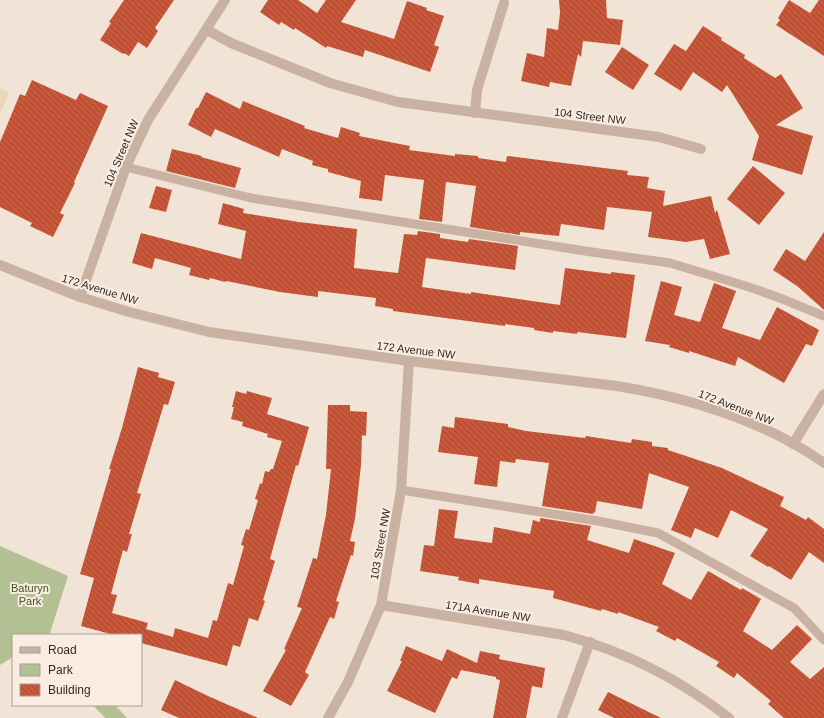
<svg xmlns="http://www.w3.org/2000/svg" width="824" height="718" font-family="Helvetica,sans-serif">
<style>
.park{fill:#b3c094}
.plaza{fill:#ebd4ba}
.building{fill:url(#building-back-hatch)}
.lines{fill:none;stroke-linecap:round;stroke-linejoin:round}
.service{stroke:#c9b2a1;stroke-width:9}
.minor{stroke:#c9b2a1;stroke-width:10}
.tertiary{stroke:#c9b2a1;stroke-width:10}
.labels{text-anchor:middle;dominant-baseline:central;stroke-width:4;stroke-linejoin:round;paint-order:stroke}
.street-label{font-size:11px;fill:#332824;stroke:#f9ede1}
.park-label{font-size:11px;fill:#445227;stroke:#f9ede1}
</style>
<defs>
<pattern id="building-back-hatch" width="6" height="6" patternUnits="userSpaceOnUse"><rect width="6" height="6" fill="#cc5738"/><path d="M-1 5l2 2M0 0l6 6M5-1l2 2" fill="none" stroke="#a6482f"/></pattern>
</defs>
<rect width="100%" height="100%" fill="#f1e3d5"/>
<g class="park">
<polygon points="0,546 68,576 50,633 52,635 13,635 13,657 0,665"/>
<polygon points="93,705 115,705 127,718 105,718"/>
</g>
<polygon class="plaza" points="0,88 9,93 0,114"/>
<g class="building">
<polygon points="124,0 174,0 155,28 158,31 147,48 138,42 129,56 124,53 123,54 100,40 111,23 109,22"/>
<polygon points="268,0 298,0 317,13 326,0 356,0 341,22 394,39 407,1 427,8 426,10 444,16 434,45 439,47 430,72 365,50 363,57 327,46 326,48 295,28 294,30 281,22 279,25 260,12"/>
<polygon points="559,0 606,0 607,18 623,20 620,45 583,41 581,57 578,54 571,86 550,82 549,87 521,81 527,53 544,57 547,28 558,30 560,13"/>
<polygon points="789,0 810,13 819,0 824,0 824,56 776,25 780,20 778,18"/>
<polygon points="703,26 722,38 721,40 745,55 744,58 775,78 781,74 803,108 776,125 813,136 802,175 752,160 759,136 727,85 722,92 693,72 681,91 654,74 674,44 686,51"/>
<polygon points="622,47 649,65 633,90 605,72"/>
<polygon points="32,80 76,100 80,93 108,106 74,182 75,183 60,213 64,215 53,237 30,226 32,223 0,207 0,142 20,94 25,96"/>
<polygon points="206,92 240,109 243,101 305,126 304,128 338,138 341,127 360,133 359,136 410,146 409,150 455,156 455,154 478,156 478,158 506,162 507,156 628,171 627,175 649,177 647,188 665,191 663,206 711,196 715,213 717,210 730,254 710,259 704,239 686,242 648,237 652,212 607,207 604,230 561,224 559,236 520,232 520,235 470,227 476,186 446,182 442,222 419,219 424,180 385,175 382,201 359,198 361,181 328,172 328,169 312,165 313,161 282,149 279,157 215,129 211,137 188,125 196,108 198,108"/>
<polygon points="172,149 202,156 201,157 241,168 235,188 166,171"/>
<polygon points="753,166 785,193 759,225 727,199"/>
<polygon points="156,186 172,190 166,212 149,208"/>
<polygon points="223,203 244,209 243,213 299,222 357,229 354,268 398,273 404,234 417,235 418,231 440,234 440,238 468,242 469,239 518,246 515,270 426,258 422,287 471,294 471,292 560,305 565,268 611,274 611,272 635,275 626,338 577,332 577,334 553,331 553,333 534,330 534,328 505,324 505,326 393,311 393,309 375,306 376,298 318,291 318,297 280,292 226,281 225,282 210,278 209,280 189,275 191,268 155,258 152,269 132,263 141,233 241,259 246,231 218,224"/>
<polygon points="824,232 824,310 797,286 773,270 786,249 805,261"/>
<polygon points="661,281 682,287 674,315 700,322 714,283 736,291 722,328 760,340 777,307 819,330 812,346 806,344 784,383 738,357 735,366 689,351 689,353 669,347 670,345 645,341"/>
<polygon points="138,367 159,373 158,377 175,382 168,405 164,404 137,493 141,494 129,534 132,534 127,552 123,550 111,594 117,595 112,613 148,623 146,629 173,637 175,628 208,638 213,620 217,621 228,583 233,585 244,546 241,545 246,529 249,530 258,500 255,499 260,483 262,484 265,471 269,472 271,469 273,469 282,441 267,437 268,434 242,426 243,422 231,419 234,407 232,407 236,391 246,394 247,391 272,398 267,414 309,427 298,466 296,465 270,559 275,561 263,600 265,601 258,621 249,618 240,647 233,645 227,666 141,643 141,635 114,635 81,626 94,578 80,574 111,469 109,469 122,428"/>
<polygon points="328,405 350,405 350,411 367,412 366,436 362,435 361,465 355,519 350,541 355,542 353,556 351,555 336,601 339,602 334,619 330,617 305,672 309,675 291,706 263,691 286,650 284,649 302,608 297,607 313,558 317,559 326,515 331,469 326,469"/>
<polygon points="455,417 508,424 508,427 526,431 585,438 586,436 631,443 632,439 652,442 652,446 668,448 668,450 722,468 784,497 780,506 806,520 808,517 824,529 824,563 809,552 791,580 769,566 768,567 750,556 768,529 731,510 718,538 695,528 691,538 671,530 689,487 649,473 642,509 597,501 595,513 594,512 593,514 542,506 549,463 516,459 515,463 500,461 497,487 474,484 478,457 438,452 442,426 454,428"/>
<polygon points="439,509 458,511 454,538 492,543 494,527 530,534 533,520 540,522 540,518 591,526 587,540 629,553 634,539 675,553 662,584 691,600 708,571 741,590 742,588 761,599 743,631 772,650 797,625 812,639 790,662 810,679 824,667 824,718 784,718 768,704 771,701 737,673 734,678 716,666 719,662 677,638 675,641 656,631 659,627 618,612 618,614 602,609 601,611 553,598 554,591 479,579 479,584 458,580 459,577 420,571 424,545 434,546"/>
<polygon points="406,646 442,661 447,649 477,663 480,651 500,655 499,659 545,668 542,688 532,686 526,718 493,718 500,680 496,679 496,677 461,670 457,679 452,677 435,713 387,691 402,661 400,661"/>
<polygon points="175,680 208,696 258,718 179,718 161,710"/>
<polygon points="608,692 661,718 614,718 598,710"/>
</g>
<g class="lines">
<g class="service">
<polyline points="126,167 251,198 585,251 670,263 749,287 780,298 824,316"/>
<polyline points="401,490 598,521 658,533 794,608 824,640"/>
</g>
<g class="minor">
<polyline points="207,30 231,43 330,83 398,102 659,137 701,149"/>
<polyline points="475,113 477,90 504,3"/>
<polyline points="80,297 126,167 148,120 225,0"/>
<polyline points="793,444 824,394"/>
<path d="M381,605L564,635C626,652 678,678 729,718"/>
<polyline points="328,718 348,682 381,605 401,490 409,361"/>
<polyline points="562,718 590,642"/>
</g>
<path class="tertiary" d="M0,265L80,297L129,312L209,332L409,361L617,386C690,398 763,420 824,463"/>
</g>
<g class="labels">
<g class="street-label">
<text transform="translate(590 116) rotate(7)">104 Street NW</text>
<text transform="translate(121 153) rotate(-67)">104 Street NW</text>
<text transform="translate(100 289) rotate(17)">172 Avenue NW</text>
<text transform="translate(416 350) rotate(7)">172 Avenue NW</text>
<text transform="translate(736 407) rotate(21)">172 Avenue NW</text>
<text transform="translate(380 544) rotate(-80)">103 Street NW</text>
<text transform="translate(488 611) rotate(9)">171A Avenue NW</text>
</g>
<g class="park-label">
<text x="30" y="588">Baturyn<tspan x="30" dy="13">Park</tspan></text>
</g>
</g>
<rect x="12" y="634" width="130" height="72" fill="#f9ede1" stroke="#aa9e95"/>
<rect x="20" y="647" width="20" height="6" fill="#c9b2a1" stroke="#aa9e95"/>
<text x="48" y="654" font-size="12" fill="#332824">Road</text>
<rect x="20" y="664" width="20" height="12" fill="#b3c094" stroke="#aa9e95"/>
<text x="48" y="674" font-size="12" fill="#332824">Park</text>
<rect x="20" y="684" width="20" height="12" fill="url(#building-back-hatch)" stroke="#aa9e95"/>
<text x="48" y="694" font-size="12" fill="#332824">Building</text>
</svg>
